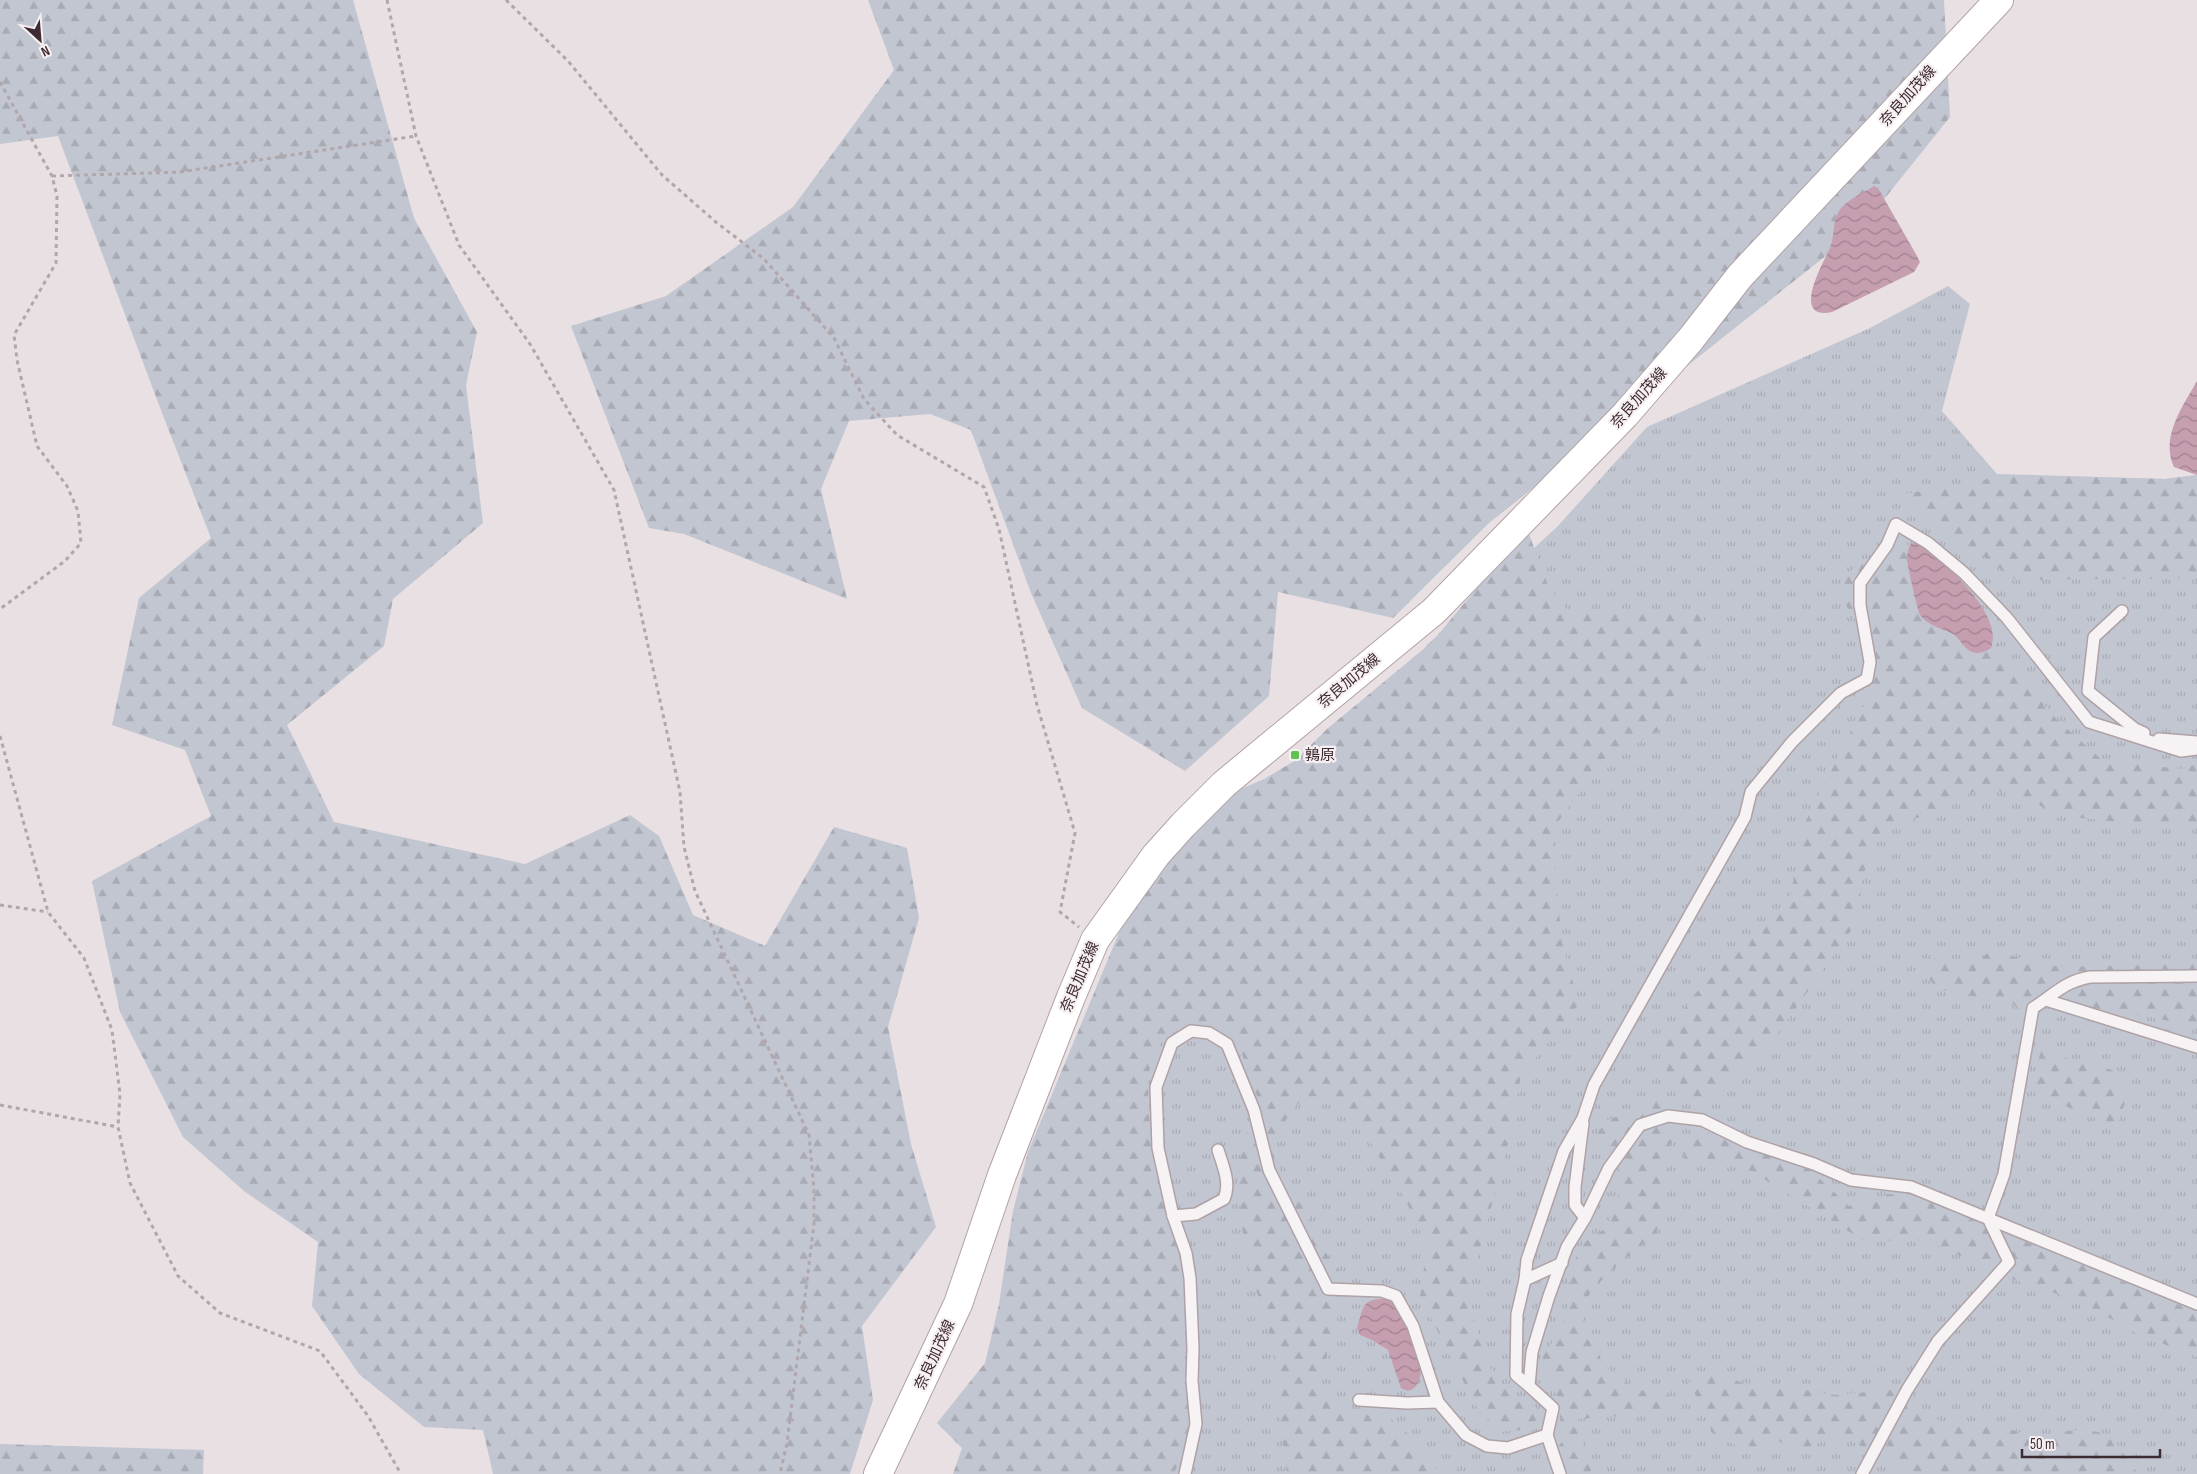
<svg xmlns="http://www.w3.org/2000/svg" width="2197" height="1474" font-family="'Sofia Sans Condensed','Noto Sans JP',sans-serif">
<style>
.grass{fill:url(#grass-tufts)}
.forest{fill:url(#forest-firs)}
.water{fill:url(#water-waves)}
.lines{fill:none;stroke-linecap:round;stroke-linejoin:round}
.lane-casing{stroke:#aea2a6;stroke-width:14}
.primary-casing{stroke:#b3a1a8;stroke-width:30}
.path{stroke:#b1a7aa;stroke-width:3;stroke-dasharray:4 4;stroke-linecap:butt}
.lane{stroke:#f7f3f4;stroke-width:11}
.primary{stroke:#fff;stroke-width:28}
.poi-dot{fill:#5ec44f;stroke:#f6f0f2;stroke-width:2}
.labels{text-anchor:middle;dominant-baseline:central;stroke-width:4.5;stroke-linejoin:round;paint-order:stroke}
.street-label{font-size:15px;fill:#3e2a31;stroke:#f6f0f2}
.poi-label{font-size:15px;fill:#3e2a31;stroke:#f6f0f2;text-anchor:start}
</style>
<defs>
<pattern id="grass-tufts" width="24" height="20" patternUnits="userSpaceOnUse" patternTransform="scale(1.25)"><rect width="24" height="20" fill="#c2c6d1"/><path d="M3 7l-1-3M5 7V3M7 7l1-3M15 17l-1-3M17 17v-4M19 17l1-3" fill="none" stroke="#a8aab4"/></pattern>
<pattern id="forest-firs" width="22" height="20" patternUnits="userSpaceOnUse" patternTransform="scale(1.25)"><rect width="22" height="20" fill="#c2c6d1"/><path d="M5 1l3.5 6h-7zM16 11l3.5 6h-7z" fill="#a8aab4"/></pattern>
<pattern id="water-waves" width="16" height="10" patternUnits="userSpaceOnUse" patternTransform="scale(1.25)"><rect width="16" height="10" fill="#c59eb0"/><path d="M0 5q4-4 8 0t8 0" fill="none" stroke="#a18190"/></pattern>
</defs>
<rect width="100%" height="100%" fill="#e8e0e3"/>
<polygon class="grass" points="1948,286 1970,304 1942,411 1997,474 2165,479 2197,475 2197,1474 1005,1474 1142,1025 1427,645 1557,527 1647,427 1870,328"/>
<g class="forest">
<polygon points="0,0 353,0 414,218 477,332 466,385 483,523 393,599 384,646 287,725 334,822 525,864 630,815 659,836 693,915 765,946 834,827 907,848 919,918 888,1027 911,1144 936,1227 862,1326 873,1400 850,1474 493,1474 483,1430 424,1427 359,1374 312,1306 318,1242 244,1191 183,1137 120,1012 92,881 211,816 185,750 112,725 139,598 211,538 162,413 58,136 0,144"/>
<polygon points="868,0 1944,0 1950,117 1861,228 1489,523 1393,618 1278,592 1269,696 1185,771 1082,708 1031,593 971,430 930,414 849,421 821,489 847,599 684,534 649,528 571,326 666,296 793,207 894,70"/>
<polygon points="2012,475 2165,479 2197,475 2197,578 2016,580 1899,495"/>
<polygon points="1529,534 1549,588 1569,612 1703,613 1709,656 1662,729 1601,764 1551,831 1562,942 1579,1004 1521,1076 1506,1153 1467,1295 1487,1363 1511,1395 1536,1407 1538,1419 1520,1430 1499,1432 1476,1406 1420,1297 1427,1246 1405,1199 1347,1105 1314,1096 1300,1102 1271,1139 1276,1165 1302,1198 1317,1241 1346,1281 1343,1311 1332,1325 1320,1389 1358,1414 1388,1416 1409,1435 1439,1474 1287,1474 1279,1416 1272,1338 1252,1278 1241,1223 1237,1180 1242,1146 1259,1102 1238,1042 1219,1027 1196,1023 1170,1034 1151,1054 1148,1088 1150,1131 1168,1218 1179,1255 1184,1281 1190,1426 1184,1455 1173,1474 953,1474 962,1448 937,1423 985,1363 999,1304 1013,1211 1028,1152 1123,923 1166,859 1234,792 1264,779 1296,760 1327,729 1432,642 1481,583"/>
<polygon points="1909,545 1953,588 2057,720 2102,760 2181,769 2197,764 2197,825 2158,826 2061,816 2012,792 1978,790 1878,836 1863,875 1857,922 1763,1054 1708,1105 1687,1096 1667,1075 1663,1042 1693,996 1790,898 1803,827 1870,693 1871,645 1843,601 1842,578 1863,561"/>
<path d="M1991,952L2060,967L2197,964V1027C2140,1014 2079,1003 2021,1010L2009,1001L1991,1003L1955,990L1937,991L1922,966L1938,956L1962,968Z"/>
<polygon points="2042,1048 2068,1059 2112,1070 2128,1095 2116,1127 2058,1103 2032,1081"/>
<path d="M1657,1101L1679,1128L1670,1144L1657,1233C1628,1256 1598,1278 1579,1310L1603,1365L1635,1389L1671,1396L1683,1412L1578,1419L1592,1474H1547L1544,1462L1562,1442L1559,1403L1542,1358L1562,1327L1570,1295L1568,1274L1583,1243L1605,1229L1618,1200V1171L1594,1141L1605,1121Z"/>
<polygon points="1705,1132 1748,1149 1809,1169 1849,1206 1873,1201 1887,1194 1911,1195 2197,1312 2197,1357 2138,1334 2081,1302 2009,1278 1926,1240 1864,1241 1751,1171 1729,1164 1686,1160 1679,1145 1689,1136"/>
<polygon points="1715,1373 1743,1383 1788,1387 1835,1395 1891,1390 1922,1414 1946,1423 2000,1427 2033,1436 2084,1429 2110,1435 2138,1474 1979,1474 1978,1472 1974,1474 1911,1474 1852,1441 1827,1439 1801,1452 1778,1441 1750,1453 1711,1432 1708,1411 1686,1383"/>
<polygon points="0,1444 204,1450 203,1474 0,1474"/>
</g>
<g class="water">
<path d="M1874,186L1878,188L1917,256L1920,262L1914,272L1832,312C1790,321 1823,263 1830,248C1835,236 1832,222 1839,211C1846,200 1863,193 1874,186Z"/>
<path d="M2197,381V475L2174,467C2160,437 2183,406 2197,381Z"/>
<path d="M1918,541L1923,543C1944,564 2005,615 1991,648C1985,652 1977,655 1970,651C1963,647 1959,638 1953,634C1942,628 1928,626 1920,615C1918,612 1907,564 1907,559C1907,553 1908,549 1911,544Z"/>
<path d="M1389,1298C1403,1315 1434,1368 1415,1387C1410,1392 1406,1391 1401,1388L1388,1350L1372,1340L1360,1335L1357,1328C1365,1303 1361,1300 1389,1298Z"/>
</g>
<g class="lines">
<defs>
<g id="lane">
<polyline points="2122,611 2094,637 2088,691 2135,729 2144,733"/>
<polyline points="2159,739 2197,742"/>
<polyline points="2046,1000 2197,1047"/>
<polyline points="1583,1123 1575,1187 1575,1205 1585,1218"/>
<polyline points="1173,1216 1158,1148 1156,1087 1172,1043 1191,1031 1209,1033 1227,1044 1254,1110 1269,1170 1328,1289 1382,1291 1396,1296 1413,1326 1438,1402 1466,1435 1487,1446 1508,1448 1547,1435"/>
<polyline points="1525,1280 1562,1263"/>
<polyline points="1529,1386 1516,1375 1517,1314 1525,1280 1527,1260 1564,1151 1583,1118 1594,1085 1745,817 1751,792 1792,742 1841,693 1867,679 1870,662 1860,605 1860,583 1887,545 1896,524 1928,543 1964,573 2007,618 2089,722 2181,751 2197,749"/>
<polyline points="1359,1400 1407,1403 1438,1402"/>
<path d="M1185,1474L1196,1424L1192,1381L1193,1349L1190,1278L1186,1253L1173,1216L1196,1214L1224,1199C1231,1183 1223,1166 1218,1150"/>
<polyline points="1560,1474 1547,1435 1553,1408 1529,1386 1532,1352 1549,1296 1567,1247 1585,1218 1609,1168 1640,1125 1668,1116 1702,1120 1747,1142 1814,1164 1851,1180 1911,1187 2197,1304"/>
<path d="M1862,1474L1907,1390L1938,1341L2009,1262L1988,1218L2004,1174L2033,1008C2055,994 2063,982 2090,977L2197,976"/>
</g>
<polyline id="primary" points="878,1474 958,1304 1002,1175 1071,997 1095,940 1156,855 1183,825 1224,784 1434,611 1625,415 1690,340 1740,276 1999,0"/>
</defs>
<use href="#lane" class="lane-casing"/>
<use href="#primary" class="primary-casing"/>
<g class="path">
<polyline points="387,0 416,136 459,245 530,344 614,490 680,792 684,847 695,891 809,1135 814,1189 814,1224 787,1443 780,1474"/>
<polyline points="506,0 568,61 662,175 717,223 763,258 834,338 864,399 897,435 984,487 999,529 1037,705 1075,833 1060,912 1079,927"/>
<polyline points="0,82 52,176 57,196 56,263 14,335 17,360 37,446 67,486 78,511 81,543 65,561 0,609"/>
<polyline points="52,176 180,172 416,136"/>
<polyline points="0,736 48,912 84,958 112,1030 120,1094 118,1127 130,1183 178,1276 220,1313 320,1351 368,1416 401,1474"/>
<polyline points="0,905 48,912"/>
<polyline points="0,1105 118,1127"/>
</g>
<use href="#lane" class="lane"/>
<use href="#primary" class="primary"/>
</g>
<rect class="poi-dot" x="1290" y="750" width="10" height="10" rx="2.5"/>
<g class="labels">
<g class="street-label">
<text transform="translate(1908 96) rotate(-48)">奈良加茂線</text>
<text transform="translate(1639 398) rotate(-48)">奈良加茂線</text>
<text transform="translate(1349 681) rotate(-40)">奈良加茂線</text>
<text transform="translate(1080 977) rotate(-67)">奈良加茂線</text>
<text transform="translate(935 1355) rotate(-65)">奈良加茂線</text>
</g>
<g class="poi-label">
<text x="1305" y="755">鶉原</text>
</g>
</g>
<g transform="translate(40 40) rotate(154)" stroke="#f6f0f2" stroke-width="4" paint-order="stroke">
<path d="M0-4L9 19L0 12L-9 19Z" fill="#3e2a31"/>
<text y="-8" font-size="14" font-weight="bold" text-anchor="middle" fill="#3e2a31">N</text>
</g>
<path d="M2022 1449v8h138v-8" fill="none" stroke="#3e2a31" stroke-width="2.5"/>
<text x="2030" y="1449" font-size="15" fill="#3e2a31" stroke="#f6f0f2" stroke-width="4" paint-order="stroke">50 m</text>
</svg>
